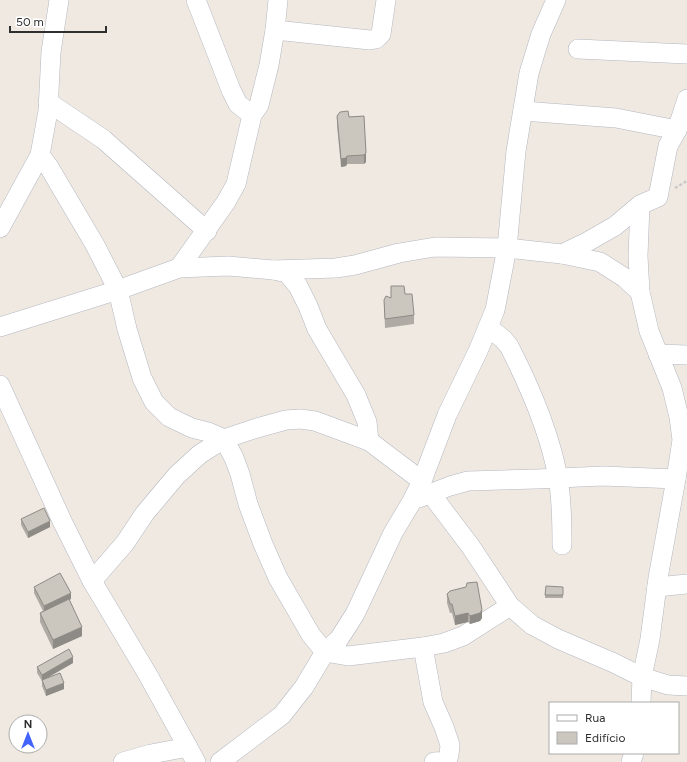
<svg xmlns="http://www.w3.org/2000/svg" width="687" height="762" font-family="Figtree,sans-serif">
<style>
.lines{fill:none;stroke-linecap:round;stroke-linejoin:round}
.minor-casing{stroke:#b4b7c1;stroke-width:20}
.path{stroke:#c9c9c9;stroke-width:2.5;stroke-dasharray:3 2;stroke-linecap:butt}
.minor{stroke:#fff;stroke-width:19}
.wall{fill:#afaba4}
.shaded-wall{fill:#8e8b86}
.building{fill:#cbc7bf;stroke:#8e8b86}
</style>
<rect width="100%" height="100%" fill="#efe9e1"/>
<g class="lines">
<defs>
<g id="minor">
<polyline points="196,0 231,90 238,104 252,115"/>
<polyline points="275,30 370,40 376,39 381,34 386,0"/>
<polyline points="578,49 687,54"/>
<polyline points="48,102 103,139 207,231"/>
<polyline points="523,111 616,118 677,130"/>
<polyline points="40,155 49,167 95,245 118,290 127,329 142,378 154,402 169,417 192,428 208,432 224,439 234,458 240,474 248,504 263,544 278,578 311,635 325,652 348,656 423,647 444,643 463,636 510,606"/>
<polyline points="640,205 638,256 640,292 649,331 672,388 679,417 682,440 676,479 658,578 650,639 642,677 641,703"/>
<polyline points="0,228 40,155 48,111 51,52 59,0"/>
<polyline points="562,254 587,242 615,226 640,205 658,197 668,146 677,130 687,99"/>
<polyline points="179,268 226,202 236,184 252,115 259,105 269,65 275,30 278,0"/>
<polyline points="274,270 287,273 298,286 308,306 317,329 356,395 367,422 369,441"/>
<polyline points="0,327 118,290 179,268 228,266 273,270 336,268 355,265 399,253 435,247 507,248 562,254 600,262 625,278 640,292"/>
<path d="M488,327L503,339L509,346C530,387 550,433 558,478C562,500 562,523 562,545"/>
<polyline points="658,354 687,355"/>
<polyline points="0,385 63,523 92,581 148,675 196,762"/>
<polyline points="431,494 471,547 510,606 532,625 558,639 614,663 642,677 668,685 687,686"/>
<polyline points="419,498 450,486 468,481 537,479 603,476 676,479"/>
<polyline points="92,581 125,543 145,513 177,475 200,454 224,439 257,428 286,420 300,419 315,421 369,441 422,481"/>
<polyline points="657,587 687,584"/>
<polyline points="423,647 433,702 444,727 450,745 449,755 447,761 434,762"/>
<polyline points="123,762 151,754 188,747"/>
<polyline points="220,762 282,715 304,687 325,652 339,639 355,614 393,533 412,501 422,481 447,415 478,351 495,310 507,248 516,151 529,73 541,34 556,0"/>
<polyline points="631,762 634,753"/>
</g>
</defs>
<use href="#minor" class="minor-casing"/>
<polyline class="path" points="675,188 687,181"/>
<use href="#minor" class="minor"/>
</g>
<g class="wall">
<polygon points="337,116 349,117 364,116 366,162 364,164 347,164 346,166 341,167 337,125"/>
<polygon points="405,294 414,315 414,324 385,328 384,300"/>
<polygon points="21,519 50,527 28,538 21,525"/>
<polygon points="34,587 71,599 68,600 82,636 53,649 40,622 40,613 43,611 34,593"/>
<polygon points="563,587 563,598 545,598 545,595"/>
<polygon points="447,594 482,618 480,621 470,624 468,622 455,625 452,613 450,613 447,603"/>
<polygon points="73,663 44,679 64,689 46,696 42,686 42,681 37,673 37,667"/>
</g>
<g class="shaded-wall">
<polygon points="366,153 366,162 364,164 364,155"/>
<polygon points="347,156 347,164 346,166 341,167 341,159"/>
<polygon points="50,521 50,527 28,538 28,532"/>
<polygon points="71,593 71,599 44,612 44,606"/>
<polygon points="482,610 482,618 480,621 470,624 470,616"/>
<polygon points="468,613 468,622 455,625 455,616"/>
<polygon points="82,627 82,636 53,649 53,640"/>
<polygon points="73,657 73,663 42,681 42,675"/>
<polygon points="64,683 64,689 46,696 46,690"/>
</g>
<g class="building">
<polygon points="348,111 349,117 364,116 366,153 364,155 347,156 346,158 341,159 337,116 340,112"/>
<polygon points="391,286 404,286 405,294 412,294 414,315 385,319 384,300 386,296 391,298"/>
<polygon points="44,508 50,521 28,532 21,519"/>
<polygon points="60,573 71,593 44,606 34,587"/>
<polygon points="477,582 482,610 480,613 470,616 468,613 455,616 452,604 450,604 447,594 450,591 466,587 467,583"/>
<polygon points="546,586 563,587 563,595 545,595"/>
<polygon points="69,599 82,627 53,640 40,613"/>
<polygon points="69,649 73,657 42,675 37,667"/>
<polygon points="60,673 64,683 46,690 42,680"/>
</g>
<rect x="549" y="702" width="130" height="52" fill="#ffffff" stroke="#ababab"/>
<rect x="557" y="715" width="20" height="6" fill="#ffffff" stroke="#ababab"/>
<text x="585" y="722" font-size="12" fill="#2e2e2e">Rua</text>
<rect x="557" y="732" width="20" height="12" fill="#cbc7bf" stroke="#ababab"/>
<text x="585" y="742" font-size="12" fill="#2e2e2e">Edifício</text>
<g transform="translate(28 734)"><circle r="19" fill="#ffffff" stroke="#ababab"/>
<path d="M0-3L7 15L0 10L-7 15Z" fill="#4264fb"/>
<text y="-6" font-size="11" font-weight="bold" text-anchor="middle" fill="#2e2e2e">N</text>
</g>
<path d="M10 26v6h96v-6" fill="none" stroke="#2e2e2e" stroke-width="2"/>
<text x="16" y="26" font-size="12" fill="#2e2e2e" stroke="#ffffff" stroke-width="3" paint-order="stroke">50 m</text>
</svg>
